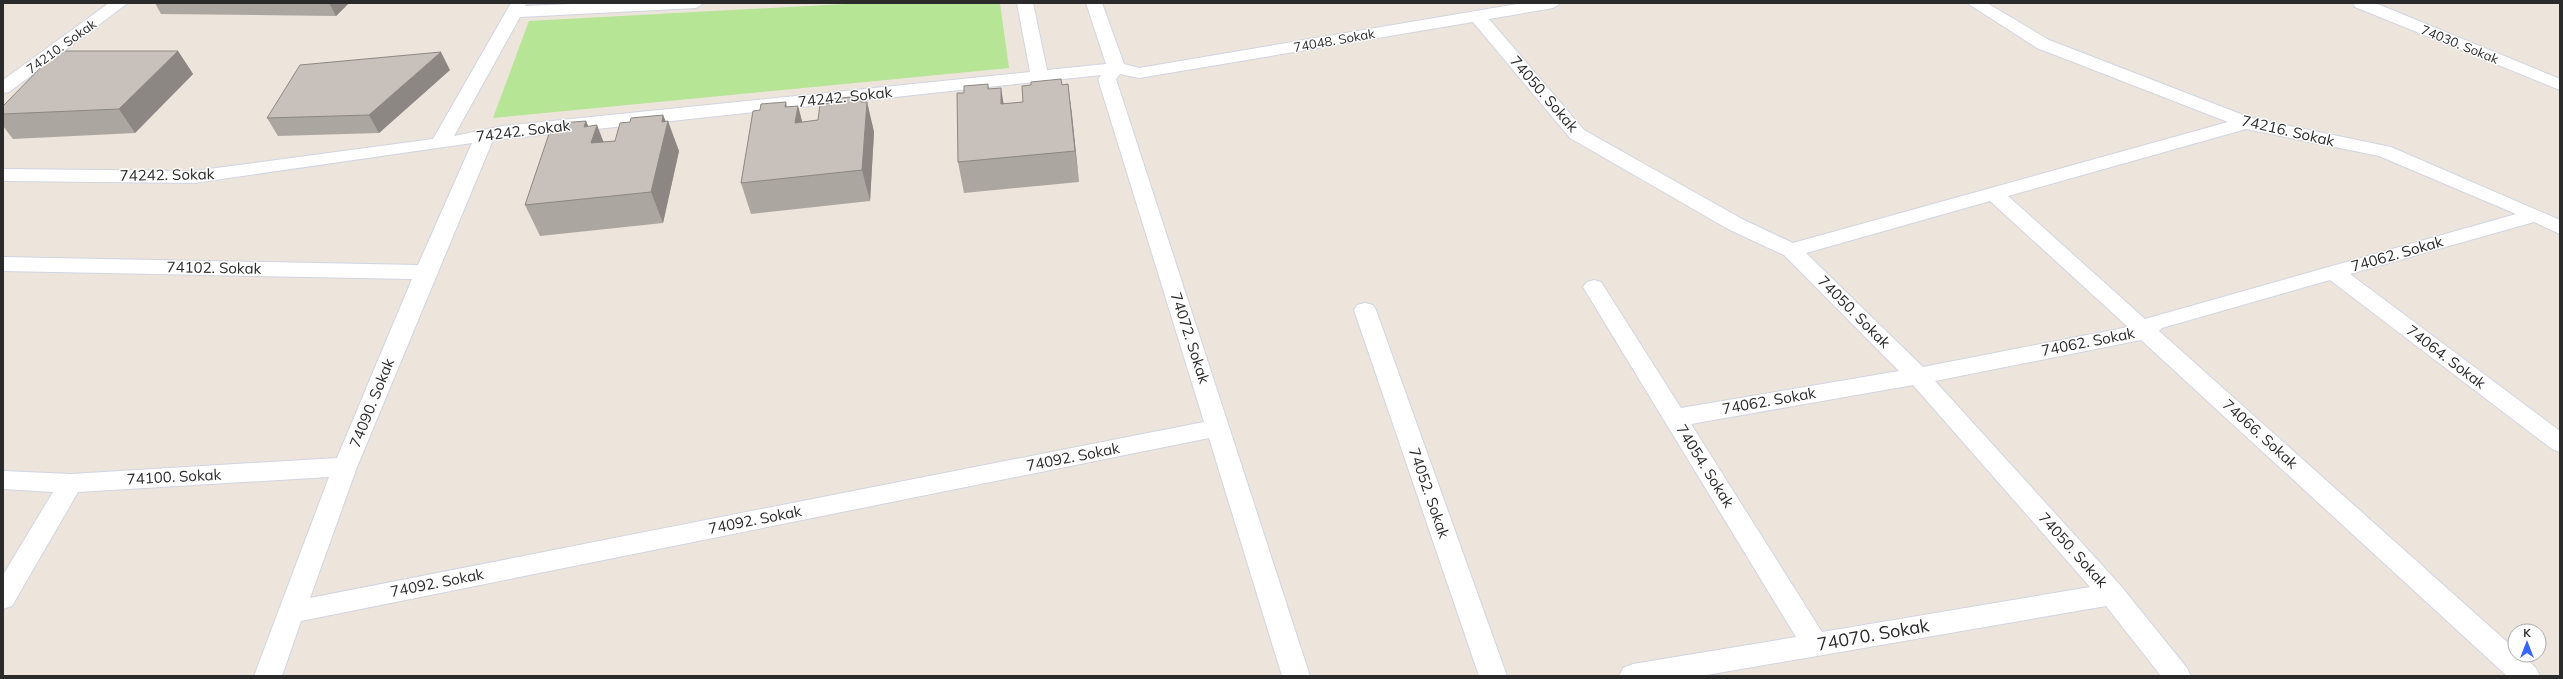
<svg xmlns="http://www.w3.org/2000/svg" width="2563" height="679" font-family="Mulish,sans-serif">
  <rect width="100%" height="100%" fill="#ede4db"/>
  <path fill="#b5e595" d="M864,3H1000L1009,68L493,118L529,21Z"/>
  <g fill="none" stroke-linecap="round" stroke-linejoin="round">
    <g stroke="#d0d5e3" stroke-width="2">
      <path id="street" d="M109,3H128L9,92L3,93V80Z
        M511,3H527L525,6L595,3H704L696,8L520,17L454,136L503,126L1030,72L1017,3H1033L1047,70L1106,64L1086,3H1102L1124,64L1139,68L1523,3H1561L1553,8L1489,19L1584,130L1742,219L1793,243L2228,122L2037,48L1967,3H1987L2049,40L2251,118L2391,147L2560,220V234L2534,222L2350,274L2560,431V452L2552,449L2330,280L2162,328L2159,331L2515,649V655H2522L2536,668L2540,676H2507L2141,340L1935,381L2121,586L2187,668L2191,676H2161L2106,606L1701,676H1619L1623,668L1633,664L1796,637L1583,287L1587,282L1594,280L1601,282L1681,408L1899,371L1784,255L1728,229L1570,138L1473,22L1139,78L1120,74L1116,79L1310,676H1282L1209,438L301,621L282,676H254L329,477L78,492L12,606L3,609V575L53,492L3,489V471L71,474L337,458L412,279L3,271V257L418,265L472,143L194,183L3,181V169L194,171L433,139ZM1101,75L1098,79L1204,422L310,598L357,467L493,140ZM2246,129L2379,156L2516,214L2145,319L2008,196ZM1990,201L2128,327L1923,367L1806,253ZM1913,385L2090,587L1822,632L1691,424Z
        M2353,3H2375L2560,79V90L2355,7Z
        M1365,303L1373,305L1376,310L1507,676H1479L1354,310L1357,305Z"/>
    </g>
    <use href="#street" fill="#fff" fill-rule="evenodd"/>
  </g>
  <path fill="#aca6a1" d="M155,3H349L336,16L161,14Z
    M178,51L193,74L135,133L13,139L3,126V106Z
    M450,70L379,133L278,136L267,118Z
    M988,84L989,89L1003,104L1023,102L1062,85L1068,84L1079,182L964,193L958,162L964,93Z
    M786,102L787,107L798,106L802,122L818,120L830,103L867,102L874,132L870,201L751,214L741,183L760,110Z
    M663,115L679,151L663,223L540,236L525,205L558,130L586,121L588,126L604,142L615,141L630,122Z"/>
  <path fill="#8c8783" d="M329,3H349L336,16Z
    M178,51L193,74L135,133L119,109Z
    M441,52L450,70L379,133L369,115Z
    M1068,84L1072,114L1079,182L1075,151Z
    M1001,88L1006,118L1001,104Z
    M861,96L866,115L867,102L874,132L870,201L862,170L861,102Z
    M798,106L806,136L795,123Z
    M663,115L667,125L668,121L679,151L663,223L651,192Z
    M586,121L593,138L597,125L609,156L604,173L584,127Z"/>
  <path fill="#c8c1bb" stroke="#8c8783" d="M57,51H178L119,109L3,114V106Z
    M441,52L369,115L267,118L300,65Z
    M1061,79L1062,85L1068,84L1075,151L958,162L957,93H964V86L988,84V89L1001,88V104L1023,102L1022,86L1031,85V82Z
    M861,96V102H867L862,170L741,183L753,111L760,110L761,104L786,102L785,107L798,106L795,123L818,120L820,104L830,103V99Z
    M663,115L662,122L668,121L651,192L525,205L550,131L558,130L560,123L586,121L584,127L597,125L591,143L615,141L620,123L630,122L631,118Z"/>
  <g text-anchor="middle" stroke-width="3" stroke-linejoin="round" paint-order="stroke">
    <g font-size="13" fill="#2a2a2a" stroke="#fff">
      <text transform="translate(1334 40) rotate(-10)" y="5">74048. Sokak</text>
      <text transform="translate(2460 44) rotate(22)" y="5">74030. Sokak</text>
      <text transform="translate(61 46) rotate(-36)" y="5">74210. Sokak</text>
    </g>
    <g font-size="15" fill="#2a2a2a" stroke="#fff">
      <text transform="translate(1544 94) rotate(49)" y="5">74050. Sokak</text>
      <text transform="translate(845 97) rotate(-6)" y="5">74242. Sokak</text>
      <text transform="translate(523 131) rotate(-7)" y="5">74242. Sokak</text>
      <text transform="translate(2288 131) rotate(13)" y="5">74216. Sokak</text>
      <text transform="translate(167 175) rotate(-1)" y="5">74242. Sokak</text>
      <text transform="translate(2397 254) rotate(-16)" y="5">74062. Sokak</text>
      <text transform="translate(214 268) rotate(1)" y="5">74102. Sokak</text>
      <text transform="translate(1854 312) rotate(45)" y="5">74050. Sokak</text>
      <text transform="translate(1190 338) rotate(72)" y="5">74072. Sokak</text>
      <text transform="translate(2088 342) rotate(-11)" y="5">74062. Sokak</text>
      <text transform="translate(2446 357) rotate(37)" y="5">74064. Sokak</text>
      <text transform="translate(1769 401) rotate(-10)" y="5">74062. Sokak</text>
      <text transform="translate(372 403) rotate(-68)" y="5">74090. Sokak</text>
      <text transform="translate(2260 434) rotate(42)" y="5">74066. Sokak</text>
      <text transform="translate(1073 457) rotate(-11)" y="5">74092. Sokak</text>
      <text transform="translate(1705 466) rotate(58)" y="5">74054. Sokak</text>
      <text transform="translate(174 477) rotate(-3)" y="5">74100. Sokak</text>
      <text transform="translate(1429 493) rotate(71)" y="5">74052. Sokak</text>
      <text transform="translate(755 520) rotate(-11)" y="5">74092. Sokak</text>
      <text transform="translate(2073 550) rotate(48)" y="5">74050. Sokak</text>
      <text transform="translate(437 583) rotate(-11)" y="5">74092. Sokak</text>
    </g>
    <g font-size="18" fill="#2a2a2a" stroke="#fff">
      <text transform="translate(1873 635) rotate(-10)" y="6">74070. Sokak</text>
    </g>
  </g>
  <rect width="2563" height="679" fill="none" stroke="#2a2a2a" stroke-width="8"/>
  <g transform="translate(2527 643)"><circle r="19" fill="#ffffff" stroke="#aaaaaa"/>
  <path d="M0-3L7 15L0 10L-7 15Z" fill="#3665ff"/>
  <text y="-6" font-size="11" font-weight="bold" text-anchor="middle" fill="#2a2a2a">K</text>
  </g>
</svg>
